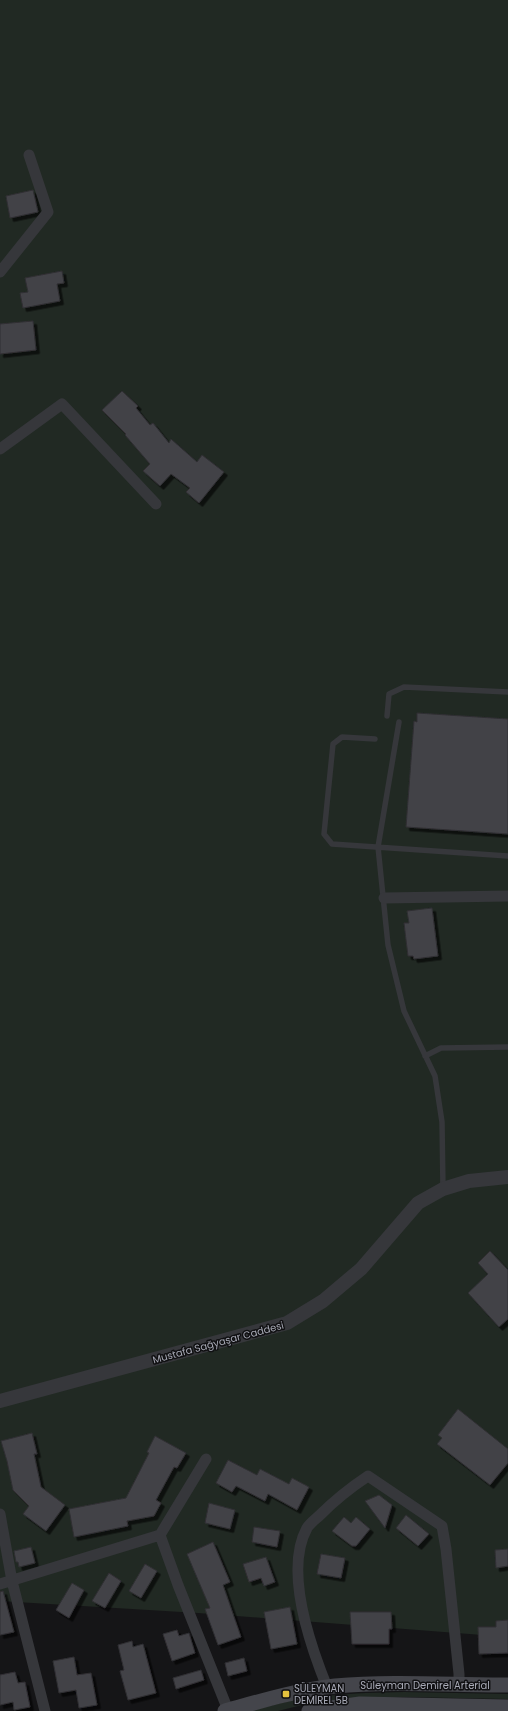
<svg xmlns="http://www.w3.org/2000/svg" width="508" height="1711" font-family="Poppins,sans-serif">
  <defs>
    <filter id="shadow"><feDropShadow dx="3.5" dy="3.5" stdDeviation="0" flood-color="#0009"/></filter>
  </defs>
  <rect width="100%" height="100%" fill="#151517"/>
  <path fill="#212923" d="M0,0H508V1637L198,1613L0,1601Z
    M404,1692L508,1694V1699L404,1697L349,1699L302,1705L278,1711H252C301,1695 353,1693 404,1692Z"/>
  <path fill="#424247" stroke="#302f33" filter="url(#shadow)" d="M33,190L38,212L10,218L6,196Z
    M62,271L64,283L57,284L60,301L23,308L20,293L28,292L25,278Z
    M33,321L36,350L0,354V324Z
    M122,391L138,406L136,408L150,425L153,423L169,443L171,439L197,462L202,455L224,472L199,503L186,492L190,488L171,474L160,486L143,471L150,464L125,435L126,434L102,410Z
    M417,713L508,719V834L406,827L414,721L417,722Z
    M432,908L438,956L414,959L413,956H408L404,923H409L407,911Z
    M490,1251L508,1270V1319L499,1327L468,1293L488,1274L478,1263Z
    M458,1409L508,1449V1463L490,1485L437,1444L442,1438L438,1435Z
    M32,1433L37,1454H34L41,1487L65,1505L46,1531L23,1514L29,1506L13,1490L7,1461L1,1441Z
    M155,1436L186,1453L177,1468L174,1467L156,1500L161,1503L154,1516L127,1521L128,1526L74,1537L69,1509L126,1498L149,1453L147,1452Z
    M228,1460L257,1475L260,1469L289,1484L292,1478L309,1487L297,1510L268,1494L265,1501L236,1486L232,1492L216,1483Z
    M379,1495L392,1505L385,1528L365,1501Z
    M209,1503L235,1510L230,1529L205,1523Z
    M406,1515L429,1534L418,1546L396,1528Z
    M344,1517L351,1523L356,1517L370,1529L356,1546H352L332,1531Z
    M254,1527L280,1531L277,1547L252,1542Z
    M213,1542L230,1582L223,1585L241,1637L218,1645L205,1609L210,1608L187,1554Z
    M31,1547L35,1563L19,1567L18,1562H16L14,1551Z
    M508,1549V1566L496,1568L495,1550Z
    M321,1554L345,1558L341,1578L317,1574Z
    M266,1557L275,1582L264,1586L261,1578L249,1582L243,1564Z
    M145,1564L157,1571L141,1598L129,1591Z
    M109,1573L121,1581L105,1608L92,1601Z
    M72,1583L84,1590L69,1618L56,1610Z
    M3,1591L14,1632L0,1635V1592Z
    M290,1607L297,1644L271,1649L264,1612Z
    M350,1612H391L392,1629H389V1644H352Z
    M508,1620V1653L479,1654L478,1627H496V1621Z
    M177,1630L179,1636L189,1633L195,1653L172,1661L163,1634Z
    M132,1641L133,1647L143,1644L156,1693L128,1700L120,1671L124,1670L118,1645Z
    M74,1657L77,1675L91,1673L97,1705L79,1708L76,1690L59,1693L53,1661Z
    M244,1658L247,1671L228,1676L225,1663Z
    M201,1670L204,1680L176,1689L173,1678Z
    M15,1672L18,1683L25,1682L30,1707L14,1710L13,1702L0,1705V1675Z"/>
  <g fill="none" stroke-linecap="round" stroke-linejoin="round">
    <path stroke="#36373b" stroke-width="5.5" d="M387,716L389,694L404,687L508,692
      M399,722L378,847L388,945L404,1011L435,1076L442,1122L443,1189
      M375,739L342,737L333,744L324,834L332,844L508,856
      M425,1056L441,1048L508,1047"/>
    <path stroke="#36373b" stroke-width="11" d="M0,272L48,212L29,155
      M0,449L62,404L156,504
      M384,898L508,896
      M0,1514L12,1581L45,1711
      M160,1535L206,1459
      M0,1584L160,1535L178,1585L228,1710
      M327,1687C310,1645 284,1570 307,1528C310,1523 316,1519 320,1515C335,1500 350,1488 368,1476L442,1526L446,1549L459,1674V1685"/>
    <path stroke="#36373b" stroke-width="14" d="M0,1401L287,1323L323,1301L361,1269L418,1203L443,1189L469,1181L508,1177"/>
    <path stroke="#44454b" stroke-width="15" d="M225,1711C261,1701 297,1690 335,1686C392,1681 450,1685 508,1685
      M309,1711L360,1704L508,1707"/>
  </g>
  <rect fill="#e6c33e" stroke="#101012" stroke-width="1.5" x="282" y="1690" width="8" height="8" rx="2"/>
  <g text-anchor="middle" stroke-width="3" stroke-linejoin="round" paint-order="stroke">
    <g font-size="10" fill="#a8aab6" stroke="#101012">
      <text transform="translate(218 1342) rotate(-15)" y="4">Mustafa Sağyaşar Caddesi</text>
      <text x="425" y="1689">Süleyman Demirel Arterial</text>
    </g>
    <g font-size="10" fill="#a8aab6" stroke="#101012" text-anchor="start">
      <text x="294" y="1692">SÜLEYMAN<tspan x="294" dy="12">DEMİREL 5B</tspan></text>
    </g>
  </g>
</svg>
